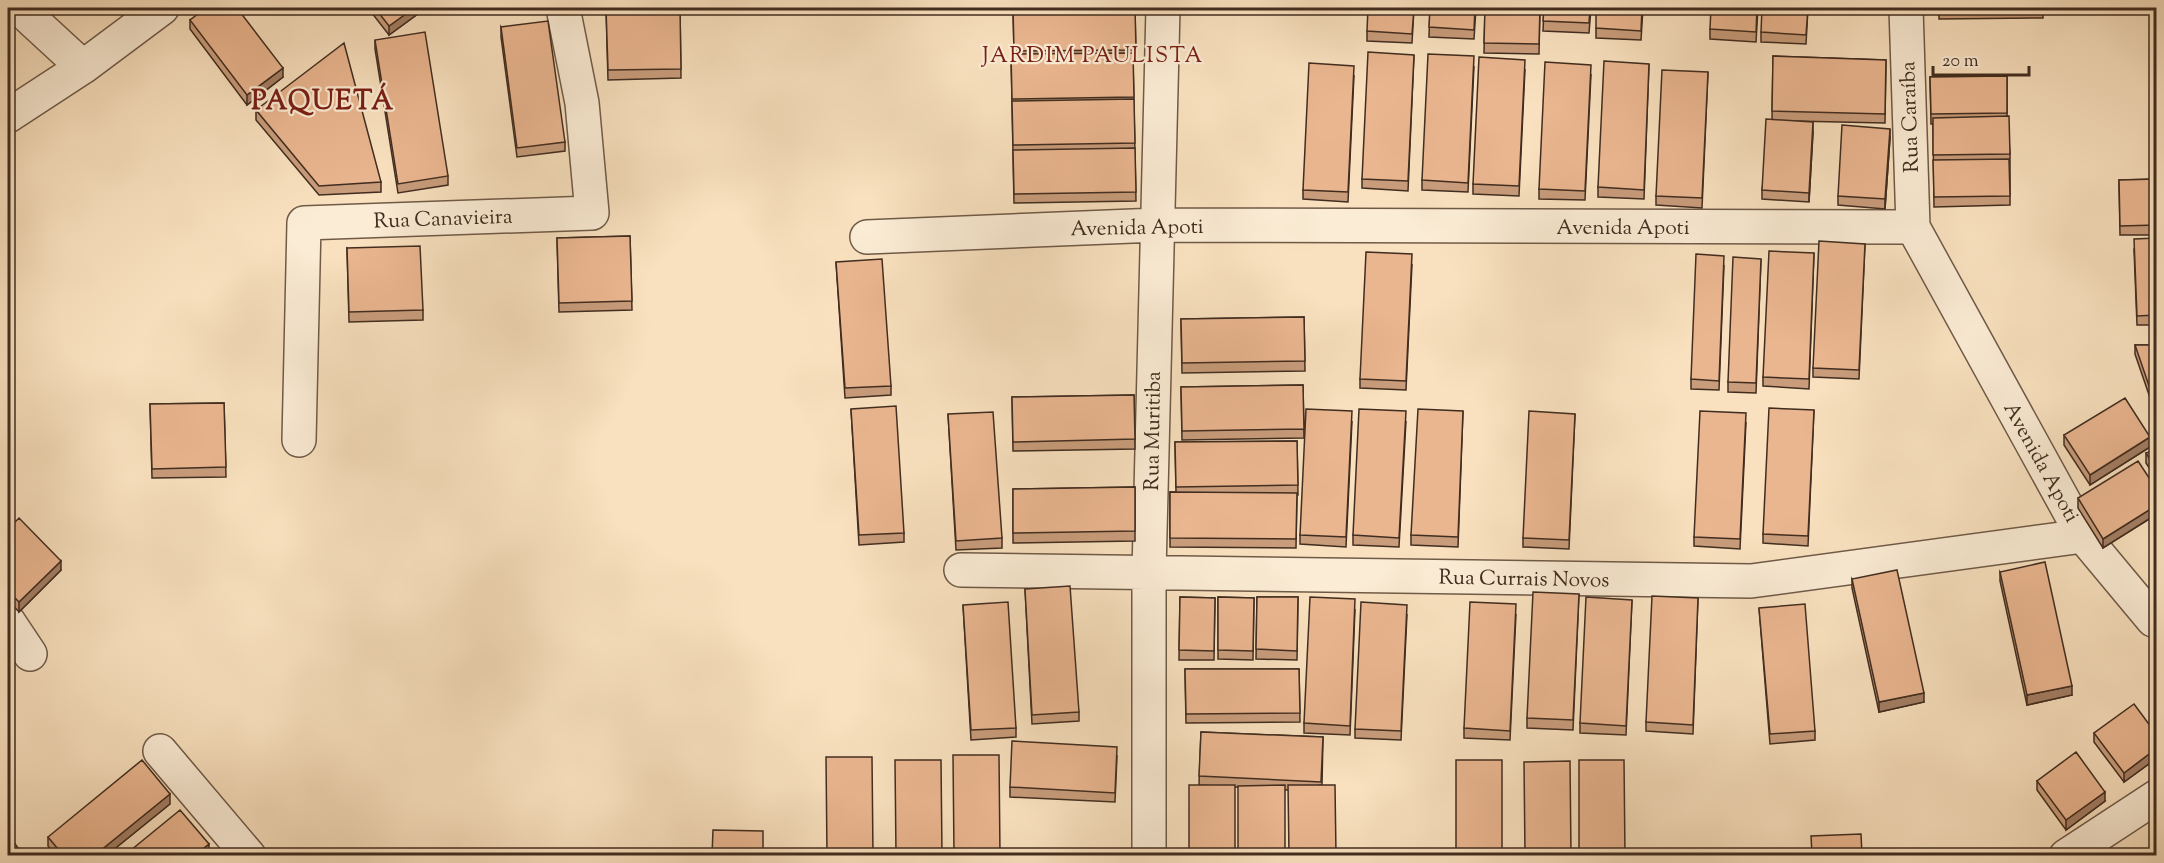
<svg xmlns="http://www.w3.org/2000/svg" width="2164" height="863" font-family="'Sorts Mill Goudy',serif">
  <rect width="100%" height="100%" fill="#f9e1bf"/>
  <filter id="stains"><feTurbulence type="fractalNoise" baseFrequency=".00333" numOctaves="4"/><feColorMatrix values="0 0 0 0 .2 0 0 0 0 .09 0 0 0 0 .02 0 0 0 .5 -.17"/></filter>
  <radialGradient id="worn" r=".72"><stop offset=".6" stop-color="#630" stop-opacity="0"/><stop offset="1" stop-color="#630" stop-opacity=".3"/></radialGradient>
  <g fill="none" stroke-linecap="round" stroke-linejoin="round">
    <g stroke="#6f5a48" stroke-width="36">
      <path id="street" d="M19,8L83,67
        M1906,8L1913,227
        M8,116L83,67L162,8
        M867,237L1157,225L1913,227L2083,536L2153,620L2156,621
        M299,440L304,223L592,213L582,103L563,8
        M961,570L1751,581L2083,536
        M8,621L30,654
        M160,751L249,856
        M1149,856V572L1163,8
        M2066,856L2156,797"/>
    </g>
    <use href="#street" stroke="#fbecd5" stroke-width="33"/>
  </g>
  <path fill="#c99d7c" stroke="#412d20" stroke-width="1.5" d="M368,8H426L389,35Z
    M606,8H680L681,78L608,80Z
    M1013,8H1135L1136,59H1133L1136,201L1014,203L1011,54H1014Z
    M1414,8L1412,43L1367,41V31Z
    M1430,8H1476L1474,39L1429,37Z
    M1485,8H1540L1539,54L1484,53Z
    M1544,8H1591L1589,33L1543,31Z
    M1643,8L1641,40L1596,38V28Z
    M1758,8L1756,42L1710,39V29Z
    M1808,8L1806,44L1761,42V32Z
    M1939,8H2043V18L1939,19Z
    M190,20L283,77L247,105L190,29Z
    M501,27L565,142V151L517,157L501,37Z
    M375,40L448,176V185L398,193L375,49Z
    M1414,55L1408,191L1362,188V179Z
    M1773,56L1886,60L1885,123L1793,121L1813,132L1809,202L1762,199V190L1772,119Z
    M1649,64L1644,199L1598,197V187Z
    M1474,66L1468,192L1422,190V180Z
    M1525,69L1519,196L1473,194V184Z
    M1708,72L1702,208L1656,205V196Z
    M1591,74L1585,200L1539,199V189Z
    M1354,75L1348,202L1303,199V190Z
    M2007,76V117L2010,154V205L1934,207L1933,124H1931L1930,77Z
    M256,110L381,182V192L319,195L256,120Z
    M1890,138L1885,209L1838,205V196Z
    M2157,179V235H2120L2119,180Z
    M630,236L632,310L559,312L557,238Z
    M2157,238V325H2137L2134,249Z
    M1865,244L1859,379L1813,377V368Z
    M347,248L423,310V320L349,322Z
    M1814,253L1809,389L1763,386V377Z
    M1761,259L1756,393L1728,392V382Z
    M836,262L891,386V395L845,398Z
    M1412,264L1406,390L1360,388V379Z
    M1724,265L1719,390L1691,389V379Z
    M1304,317L1305,371L1182,373L1181,319Z
    M2135,345H2157V418L2135,354Z
    M1303,385L1304,438L1182,440L1181,387Z
    M1134,395L1135,449L1013,451L1012,397Z
    M224,403L226,477L152,478L150,404Z
    M851,409L904,533V542L859,545Z
    M1814,410L1808,546L1763,543V534Z
    M1463,411L1458,547L1411,545V535Z
    M948,414L1002,538V548L956,550Z
    M1575,414L1569,549L1523,547V538Z
    M1352,421L1346,547L1300,544V535Z
    M1406,421L1399,547L1353,545V535Z
    M1746,422L1740,549L1694,546V537Z
    M2064,435L2150,447L2090,485L2064,445Z
    M1297,441L1298,495H1297L1296,548L1170,547V492H1176L1175,442Z
    M2157,450V480L2146,463V453Z
    M1135,487V541L1013,543V489Z
    M2157,490V514L2103,548L2078,508V498Z
    M8,529L61,570L19,612L8,600Z
    M2000,572L2072,695L2027,705L2000,581Z
    M1852,579L1924,702L1879,712L1852,588Z
    M1025,589L1079,712V721L1032,724Z
    M1579,594L1573,730L1527,728V718Z
    M1180,597L1215,598L1214,660H1179Z
    M1218,597L1254,598L1253,660L1218,659Z
    M1257,597H1298L1297,660L1256,659Z
    M1698,598L1693,734L1646,731V722Z
    M1632,600L1626,735L1580,733V723Z
    M963,605L1016,728V737L971,740Z
    M1759,608L1815,731V740L1770,744Z
    M1355,609L1350,735L1304,733V723Z
    M1407,614L1401,740L1355,738V729Z
    M1516,614L1510,740L1464,738V728Z
    M1185,669H1299L1300,722L1186,723Z
    M1201,732L1323,737L1322,785L1288,790L1199,785Z
    M2094,733L2157,735V758L2124,782L2094,742Z
    M1117,756L1115,802L1010,797V787Z
    M2037,781L2105,801L2066,830L2037,790Z
    M170,804L107,855H55L48,846V837Z"/>
  <path fill="#a47f65" stroke="#412d20" stroke-width="1.5" d="M414,8H426L389,35V26Z
    M283,68V77L247,105V95Z
    M1813,122V132L1809,202V193Z
    M1890,129V138L1885,209V199Z
    M2150,437V447L2090,485V475Z
    M2157,505V514L2103,548V539Z
    M61,561V570L19,612V602Z
    M2072,686V695L2027,705V695Z
    M1924,693V702L1879,712V702Z
    M2157,748V758L2124,782V773Z
    M2105,792V801L2066,830V820Z
    M170,794V804L107,855H95Z
    M209,844V854L206,855H195Z"/>
  <path fill="#eab690" stroke="#412d20" stroke-width="1.5" d="M206,8H237L283,68L247,95L190,20Z
    M375,8H414L389,26Z
    M606,8H680L681,69L608,70Z
    M1013,8H1135L1136,50L1014,51Z
    M1368,8H1414L1412,34L1367,31Z
    M1430,8H1475L1474,30L1429,27Z
    M1485,8H1540L1539,44L1484,43Z
    M1544,8H1590L1589,23L1543,21Z
    M1596,8H1642L1641,31L1596,28Z
    M1711,8H1757L1756,32L1710,29Z
    M1762,8H1808L1806,35L1761,32Z
    M1939,8H2043V9L1939,10Z
    M548,21L565,142L517,148L501,27Z
    M425,32L448,176L398,184L375,40Z
    M344,43L381,182L319,186L256,110Z
    M1368,52L1414,55L1408,181L1362,179Z
    M1133,53L1134,97L1012,99L1011,54Z
    M1428,54L1474,56L1468,183L1422,180Z
    M1773,56L1886,60L1885,114L1772,111Z
    M1479,57L1525,60L1519,186L1473,184Z
    M1604,61L1649,64L1644,190L1598,187Z
    M1545,62L1591,65L1585,191L1539,189Z
    M1309,63L1354,66L1348,192L1303,190Z
    M1662,70L1708,72L1702,198L1656,196Z
    M2007,76V113L1931,114L1930,77Z
    M1134,99L1135,143L1013,145L1012,101Z
    M2009,116L2010,154L1933,155V118Z
    M1766,119L1813,122L1809,193L1762,190Z
    M1842,125L1890,129L1885,199L1838,196Z
    M1135,148L1136,192L1014,194L1013,150Z
    M2009,159L2010,196L1934,197L1933,160Z
    M2157,179V225L2120,226L2119,180Z
    M630,236L632,301L559,303L557,238Z
    M2157,238V315L2137,316L2134,239Z
    M1819,241L1865,244L1859,370L1813,368Z
    M420,246L423,310L349,312L347,248Z
    M1769,251L1814,253L1809,379L1763,377Z
    M1366,252L1412,254L1406,381L1360,379Z
    M1696,254L1724,256L1719,381L1691,379Z
    M1733,257L1761,259L1756,383L1728,382Z
    M882,259L891,386L845,388L836,262Z
    M1304,317L1305,361L1182,363L1181,319Z
    M2135,345H2157V409Z
    M1303,385L1304,429L1182,431L1181,387Z
    M1134,395L1135,439L1013,442L1012,397Z
    M2125,398L2150,437L2090,475L2064,435Z
    M224,403L226,467L152,469L150,404Z
    M896,406L904,533L859,535L851,409Z
    M1769,408L1814,410L1808,536L1763,534Z
    M1306,409L1352,411L1346,537L1300,535Z
    M1359,409L1406,411L1399,538L1353,535Z
    M1418,409L1463,411L1458,537L1411,535Z
    M1529,411L1575,414L1569,540L1523,538Z
    M1700,411L1746,413L1740,539L1694,537Z
    M993,412L1002,538L956,541L948,414Z
    M1297,441L1298,485L1176,487L1175,442Z
    M2157,450V471L2146,453Z
    M2138,461L2157,490V505L2103,539L2078,498Z
    M1135,487V531L1013,533V489Z
    M1170,492L1297,493L1296,539L1170,538Z
    M19,518L61,561L19,602L8,591V529Z
    M2045,562L2072,686L2027,695L2000,572Z
    M1897,570L1924,693L1879,702L1852,579Z
    M1070,586L1079,712L1032,715L1025,589Z
    M1533,592L1579,594L1573,720L1527,718Z
    M1652,596L1698,598L1693,725L1646,722Z
    M1180,597L1215,598L1214,651L1179,650Z
    M1218,597L1254,598L1253,651L1218,650Z
    M1257,597H1298L1297,651L1256,649Z
    M1310,597L1355,599L1350,726L1304,723Z
    M1586,597L1632,600L1626,726L1580,723Z
    M1008,602L1016,728L971,730L963,605Z
    M1361,602L1407,605L1401,731L1355,729Z
    M1470,602L1516,604L1510,731L1464,728Z
    M1805,604L1815,731L1770,734L1759,608Z
    M1185,669H1299L1300,713L1186,714Z
    M2134,704L2157,735V748L2124,773L2094,733Z
    M1201,732L1323,737L1321,782L1199,776Z
    M1012,741L1117,747L1115,793L1010,787Z
    M2076,752L2105,792L2066,820L2037,781Z
    M953,755H999L1000,855H954Z
    M826,757H872L873,855H827Z
    M142,760L170,794L95,855H63L48,837Z
    M895,760H941L942,855H896Z
    M1456,760H1502V855H1456Z
    M1579,760H1624L1625,855H1579Z
    M1570,761L1571,855H1525L1524,762Z
    M1189,785H1235V855H1189Z
    M1285,785V855H1238V786Z
    M1288,785H1335L1336,855H1289Z
    M180,810L209,844L195,855H125Z
    M713,830L763,831V855H712Z
    M8,834L23,855H8Z
    M1861,834L1862,855H1812L1811,836Z"/>
  <g text-anchor="middle" stroke-width="4.5" stroke-linejoin="round" paint-order="stroke">
    <g font-size="21" fill="#412d20" stroke="#fbecd5">
      <text transform="translate(1909 117) rotate(-92)" y="7">Rua Caraíba</text>
      <text transform="translate(443 218) rotate(-2)" y="7">Rua Canavieira</text>
      <text transform="translate(1137 227) rotate(-1)" y="7">Avenida Apoti</text>
      <text x="1623" y="234">Avenida Apoti</text>
      <text transform="translate(1152 431) rotate(-89)" y="7">Rua Muritiba</text>
      <text transform="translate(2042 462) rotate(61)" y="7">Avenida Apoti</text>
      <text transform="translate(1524 578) rotate(1)" y="7">Rua Currais Novos</text>
    </g>
    <g font-size="22" letter-spacing="1.5" fill="#7a1f14" stroke="#fbecd5">
      <text x="1093" y="62">JARDIM PAULISTA</text>
    </g>
    <g font-size="27" font-weight="bold" letter-spacing="1.5" fill="#7a1f14" stroke="#fbecd5">
      <text x="323" y="109">PAQUETÁ</text>
    </g>
  </g>
  <rect width="2164" height="863" fill="none" stroke="#f9e1bf" stroke-width="30"/>
  <rect x="9" y="9" width="2146" height="845" fill="none" stroke="#412d20" stroke-width="3"/>
  <rect x="15" y="15" width="2134" height="833" fill="none" stroke="#412d20" stroke-width="1.5"/>
  <path d="M1933 66v9h96v-9" fill="none" stroke="#412d20" stroke-width="3"/>
  <text x="1942" y="66" font-size="18" fill="#412d20" stroke="#fbecd5" stroke-width="4.5" paint-order="stroke">20 m</text>
  <rect width="100%" height="100%" filter="url(#stains)"/>
  <rect width="100%" height="100%" fill="url(#worn)"/>
</svg>
